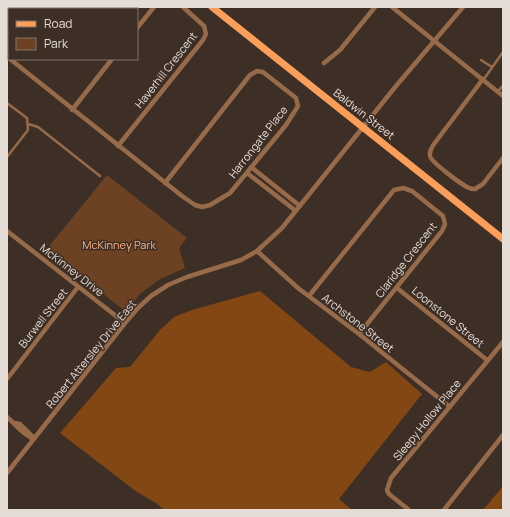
<svg xmlns="http://www.w3.org/2000/svg" width="510" height="517" font-family="Manrope,sans-serif">
  <rect width="100%" height="100%" fill="#3d2f26"/>
  <path fill="#6c4222" d="M107,175L187,238L179,248L185,268L160,279L140,294L126,312L47,249Z"/>
  <path fill="#834713" d="M260,291L351,367L370,372L386,362L422,394L339,499L352,510H164L156,503L137,492L60,433L116,368L130,367L160,330L174,317L192,310Z
    M503,486V510H483Z"/>
  <g fill="none" stroke-linecap="round" stroke-linejoin="round">
    <path stroke="#976a4a" stroke-width="2.5" d="M56,7L58,9
      M46,9L48,7
      M86,9L88,7
      M7,11L10,7
      M481,60L492,67
      M484,79L503,52
      M498,91L503,86
      M7,103L27,118L28,130L7,157
      M28,124L38,127L100,176"/>
    <path stroke="#976a4a" stroke-width="4.5" d="M392,7L503,96
      M25,9L27,7
      M137,28L154,7
      M7,31L9,28
      M10,59L182,196L195,205L202,207L210,205L230,193L286,125L298,106L296,98L263,72L257,71L250,75L165,183
      M324,63L340,50L375,7
      M483,79L434,144C432,147 429,151 430,156C431,162 462,185 469,188C471,189 473,189 475,189L483,184L503,158
      M72,110L112,59
      M118,146L203,40L206,34L204,26L183,7
      M251,167L300,206
      M247,173L296,211
      M7,231L125,323
      M257,251L298,288L359,334L450,407
      M397,288L487,360
      M309,296L394,190L403,188L412,191L443,216L445,224L442,231L359,334
      M7,379L78,287
      M7,417C19,427 19,432 34,439
      M14,423L20,424L33,437
      M7,473L125,323L138,308L151,296L168,285L187,277L241,260L257,251L282,228L396,86L463,7
      M409,510L389,494L387,490L391,478L503,342
      M444,510L503,435"/>
    <path stroke="#fa9e59" stroke-width="7" d="M212,7L503,239"/>
  </g>
  <g text-anchor="middle" stroke-width="3" stroke-linejoin="round" paint-order="stroke">
    <g font-size="11" fill="#e5dcd6" stroke="#3d2f26">
      <text transform="translate(166 70) rotate(-52)" y="4">Haverhill Crescent</text>
      <text transform="translate(364 114) rotate(38)" y="4">Baldwin Street</text>
      <text transform="translate(258 142) rotate(-52)" y="4">Harrongate Place</text>
      <text transform="translate(406 260) rotate(-52)" y="4">Claridge Crescent</text>
      <text transform="translate(72 270) rotate(38)" y="4">McKinney Drive</text>
      <text transform="translate(448 317) rotate(39)" y="4">Loonstone Street</text>
      <text transform="translate(43 318) rotate(-52)" y="4">Burwell Street</text>
      <text transform="translate(358 323) rotate(38)" y="4">Archstone Street</text>
      <text transform="translate(91 354) rotate(-51)" y="4">Robert Attersley Drive East</text>
      <text transform="translate(427 420) rotate(-51)" y="4">Sleepy Hollow Place</text>
    </g>
    <g font-size="11" fill="#feb684" stroke="#3d2f26">
      <text x="119" y="249">McKinney Park</text>
    </g>
  </g>
  <rect width="510" height="517" fill="none" stroke="#e5dcd6" stroke-width="16"/>
  <rect x="8" y="8" width="130" height="52" fill="#3d2f26" stroke="#80746c"/>
  <rect x="16" y="21" width="20" height="6" fill="#fa9e59" stroke="#80746c"/>
  <text x="44" y="28" font-size="12" fill="#e5dcd6">Road</text>
  <rect x="16" y="38" width="20" height="12" fill="#6c4222" stroke="#80746c"/>
  <text x="44" y="48" font-size="12" fill="#e5dcd6">Park</text>
</svg>
